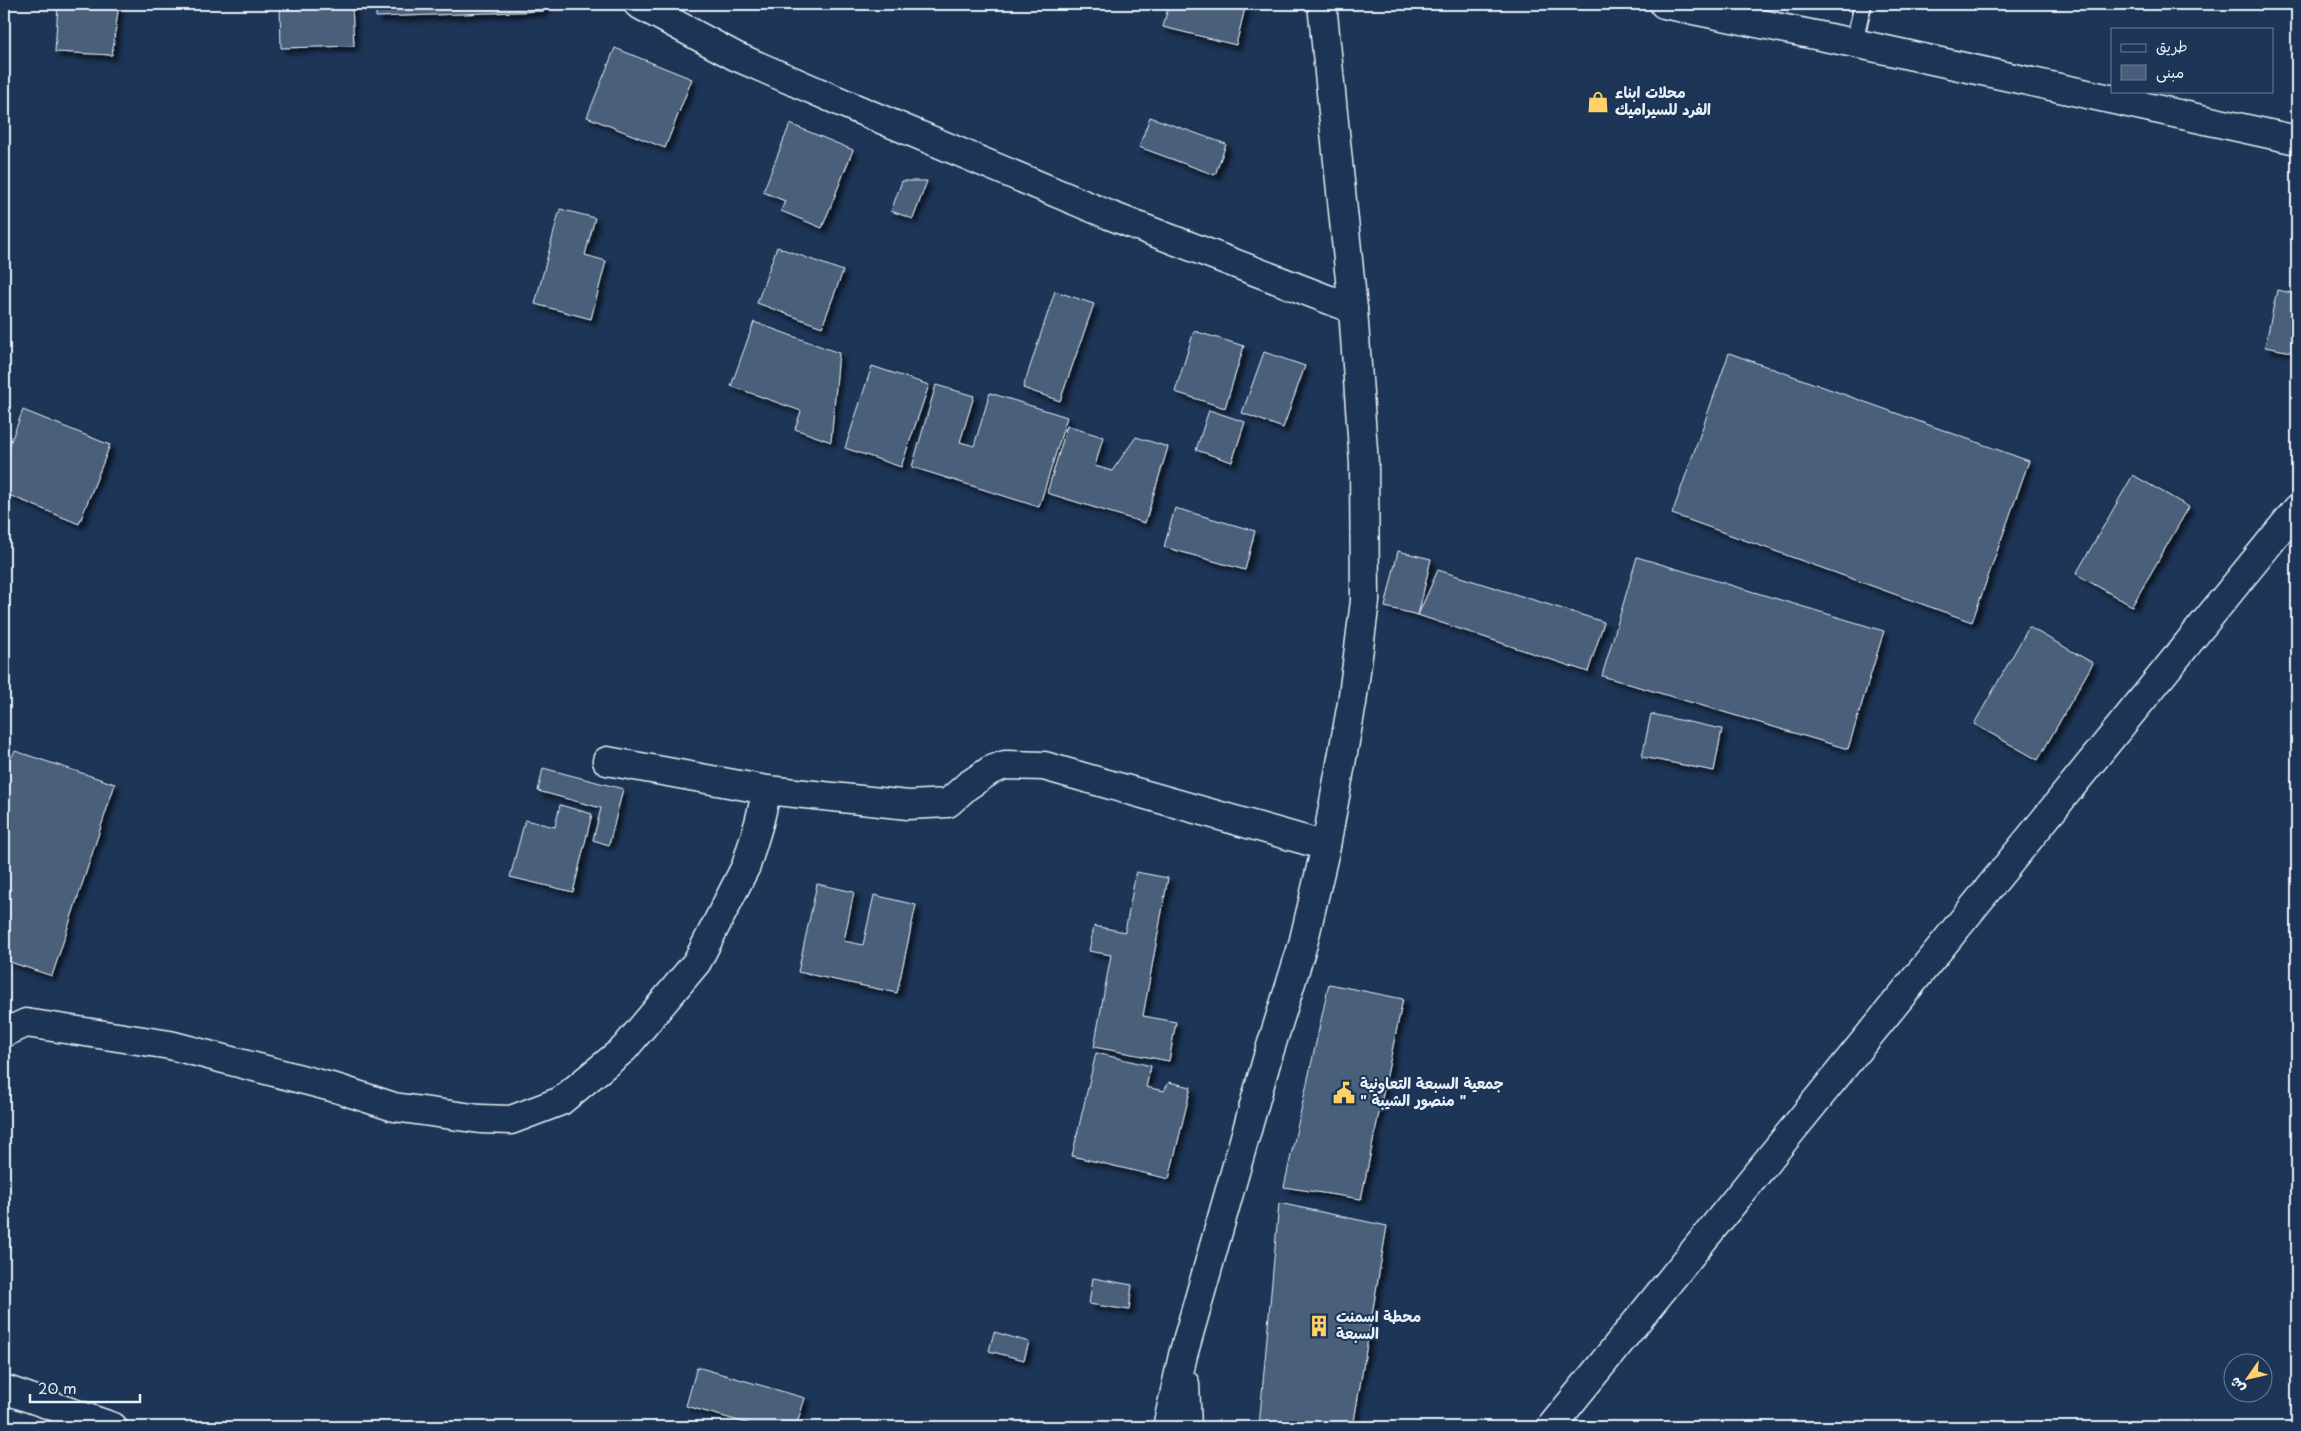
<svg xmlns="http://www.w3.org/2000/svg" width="2301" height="1431" font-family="'Playpen Sans','Playpen Sans Arabic',sans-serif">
  <defs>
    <filter id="shadow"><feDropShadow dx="4.5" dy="4.5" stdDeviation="2.5" flood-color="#0009"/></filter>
  </defs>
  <rect width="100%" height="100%" fill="#1d3557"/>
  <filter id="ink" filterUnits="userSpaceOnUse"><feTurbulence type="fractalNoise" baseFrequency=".02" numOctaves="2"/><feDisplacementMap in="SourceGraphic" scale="10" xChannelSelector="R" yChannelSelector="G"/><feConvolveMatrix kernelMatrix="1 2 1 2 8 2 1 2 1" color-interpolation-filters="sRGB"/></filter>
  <g filter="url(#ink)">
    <path fill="#495e7a" stroke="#e8f1f8" filter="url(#shadow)" d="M58,4H119L112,55L55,52Z
      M280,4H352L354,46L281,48Z
      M376,4H544V11L376,17Z
      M1169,4H1246L1236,45L1163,27Z
      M615,48L692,79L665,148L587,117Z
      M1150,117L1226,144L1215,175L1139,147Z
      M790,124L853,150L822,228L781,211L785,201L763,192Z
      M902,181H927L913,219L891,211Z
      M560,209L595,218L585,255L606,261L591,319L535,304Z
      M777,247L843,271L822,327L757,303Z
      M2277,290L2297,294V353L2265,347Z
      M1055,291L1094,304L1060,401L1023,388Z
      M754,322L839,353L831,442L795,429L801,411L731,386Z
      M1194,331L1244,346L1225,408L1175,392Z
      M1264,352L1305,366L1283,428L1242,413Z
      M1729,353L2029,461L1972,622L1672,514Z
      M872,366L929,385L901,467L845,448Z
      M936,385L974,396L960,442L974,446L990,393L1067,417L1039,507L912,467Z
      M23,410L110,445L79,524L4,493V459Z
      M1209,410L1245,422L1232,462L1196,450Z
      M1067,426L1103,437L1095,466L1112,471L1136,437L1168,447L1145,523L1047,493Z
      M2133,475L2189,507L2132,606L2076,574Z
      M1175,508L1255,531L1245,570L1164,547Z
      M1398,551L1431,559L1418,615L1385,607Z
      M1637,557L1884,631L1848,749L1602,676Z
      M1438,570L1604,622L1588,672L1418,615Z
      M2029,627L2093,663L2038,760L1974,724Z
      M1651,714L1722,729L1714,771L1642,757Z
      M15,751L115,784L52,976L4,960V895L6,887H4V770Z
      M543,768L623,789L609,845L593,840L601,808L538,791Z
      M560,805L592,814L573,892L510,877L525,820L555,827Z
      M1136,872L1168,878L1143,1016L1176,1022L1169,1061L1094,1047L1111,955L1089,951L1094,926L1125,932Z
      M817,884L854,892L844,941L863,945L874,895L916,905L897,993L798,972Z
      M1329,984L1403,999L1361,1199L1284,1187Z
      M1096,1053L1151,1066L1146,1087L1164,1091L1169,1082L1191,1087L1169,1179L1072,1156Z
      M1279,1203L1387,1226L1353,1427H1259Z
      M1093,1278L1132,1285L1129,1310L1089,1304Z
      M994,1332L1029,1342L1024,1360L989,1351Z
      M697,1367L805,1398L796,1427H760L686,1406Z"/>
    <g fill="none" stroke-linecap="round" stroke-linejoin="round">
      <g stroke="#e8f1f8" stroke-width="20">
        <path id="service" d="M1854,43L1863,4"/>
      </g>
      <g stroke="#e8f1f8" stroke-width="31">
        <path id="minor" d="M638,4L735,56L857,109L1109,215L1353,309
          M1664,4L1854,43L2297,140
          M607,761L767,790L908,805L948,803L967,786L991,770L1005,765L1044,766L1326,846
          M4,1033L26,1023L170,1045L339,1089L394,1107L480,1119L511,1120L561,1101L624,1049L697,962L746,866L759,823L767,790"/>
      </g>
      <g stroke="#e8f1f8" stroke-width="31">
        <path id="tertiary" d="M1185,1384L1187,1427
          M4,1389L113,1427
          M1167,1427L1183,1355L1268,1056L1303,944L1326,846L1352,703L1365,601L1364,464L1353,309L1322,4
          M1551,1427L2297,509"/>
      </g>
      <use href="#service" stroke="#1d3557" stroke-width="16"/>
      <use href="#minor" stroke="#1d3557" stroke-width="28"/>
      <use href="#tertiary" stroke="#1d3557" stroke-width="28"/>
    </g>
  </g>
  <defs>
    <g id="shop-bare" transform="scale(1.725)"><path d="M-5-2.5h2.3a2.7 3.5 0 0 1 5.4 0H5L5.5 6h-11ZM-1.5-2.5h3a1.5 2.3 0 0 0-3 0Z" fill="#ffd166" stroke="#1d3557" stroke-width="2.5" paint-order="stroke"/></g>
    <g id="civic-bare" transform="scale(1.725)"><path d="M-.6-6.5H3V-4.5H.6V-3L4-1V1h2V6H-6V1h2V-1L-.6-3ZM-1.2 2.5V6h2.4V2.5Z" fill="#ffd166" stroke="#1d3557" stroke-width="2.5" paint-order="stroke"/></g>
    <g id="building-bare" transform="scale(1.725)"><path d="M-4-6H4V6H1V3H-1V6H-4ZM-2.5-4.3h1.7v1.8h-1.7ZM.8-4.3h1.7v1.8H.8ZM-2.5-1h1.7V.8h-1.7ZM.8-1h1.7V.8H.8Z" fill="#ffd166" stroke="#1d3557" stroke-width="2.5" paint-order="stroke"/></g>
  </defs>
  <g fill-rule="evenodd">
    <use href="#shop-bare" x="1598" y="102"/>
    <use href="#civic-bare" x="1344" y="1093"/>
    <use href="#building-bare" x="1319" y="1326"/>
  </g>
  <g text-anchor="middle" stroke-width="4" stroke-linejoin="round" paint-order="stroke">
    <g font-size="15" font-weight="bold" fill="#e8f1f8" stroke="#1d3557" text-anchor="start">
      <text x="1615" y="98">محلات ابناء<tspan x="1615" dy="17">الفرد للسيراميك</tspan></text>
      <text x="1360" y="1089">جمعية السبعة التعاونية<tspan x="1360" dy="17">" منصور الشيبة "</tspan></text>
      <text x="1336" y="1322">محطة اسمنت<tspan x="1336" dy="17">السبعة</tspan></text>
    </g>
  </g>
  <rect width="2301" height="1431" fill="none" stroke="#1d3557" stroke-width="20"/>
  <rect x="10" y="10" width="2281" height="1411" fill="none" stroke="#e8f1f8" stroke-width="2" filter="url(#ink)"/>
  <rect x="2111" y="28" width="162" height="65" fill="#1d3557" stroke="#6e8097"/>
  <rect x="2121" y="44" width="25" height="8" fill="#1d3557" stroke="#6e8097"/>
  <text x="2156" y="52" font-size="15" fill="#e8f1f8">طريق</text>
  <rect x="2121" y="65" width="25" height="15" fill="#495e7a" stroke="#6e8097"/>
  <text x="2156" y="78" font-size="15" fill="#e8f1f8">مبنى</text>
  <g transform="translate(2248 1378) rotate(236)"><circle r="24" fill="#1d3557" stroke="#6e8097"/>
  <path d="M0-4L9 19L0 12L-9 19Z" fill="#ffd166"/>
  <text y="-8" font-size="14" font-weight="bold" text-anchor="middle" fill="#e8f1f8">ش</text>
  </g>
  <path d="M30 1394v8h110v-8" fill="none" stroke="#e8f1f8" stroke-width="2.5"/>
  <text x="38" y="1394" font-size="15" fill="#e8f1f8" stroke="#1d3557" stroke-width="4" paint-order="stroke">20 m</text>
</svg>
